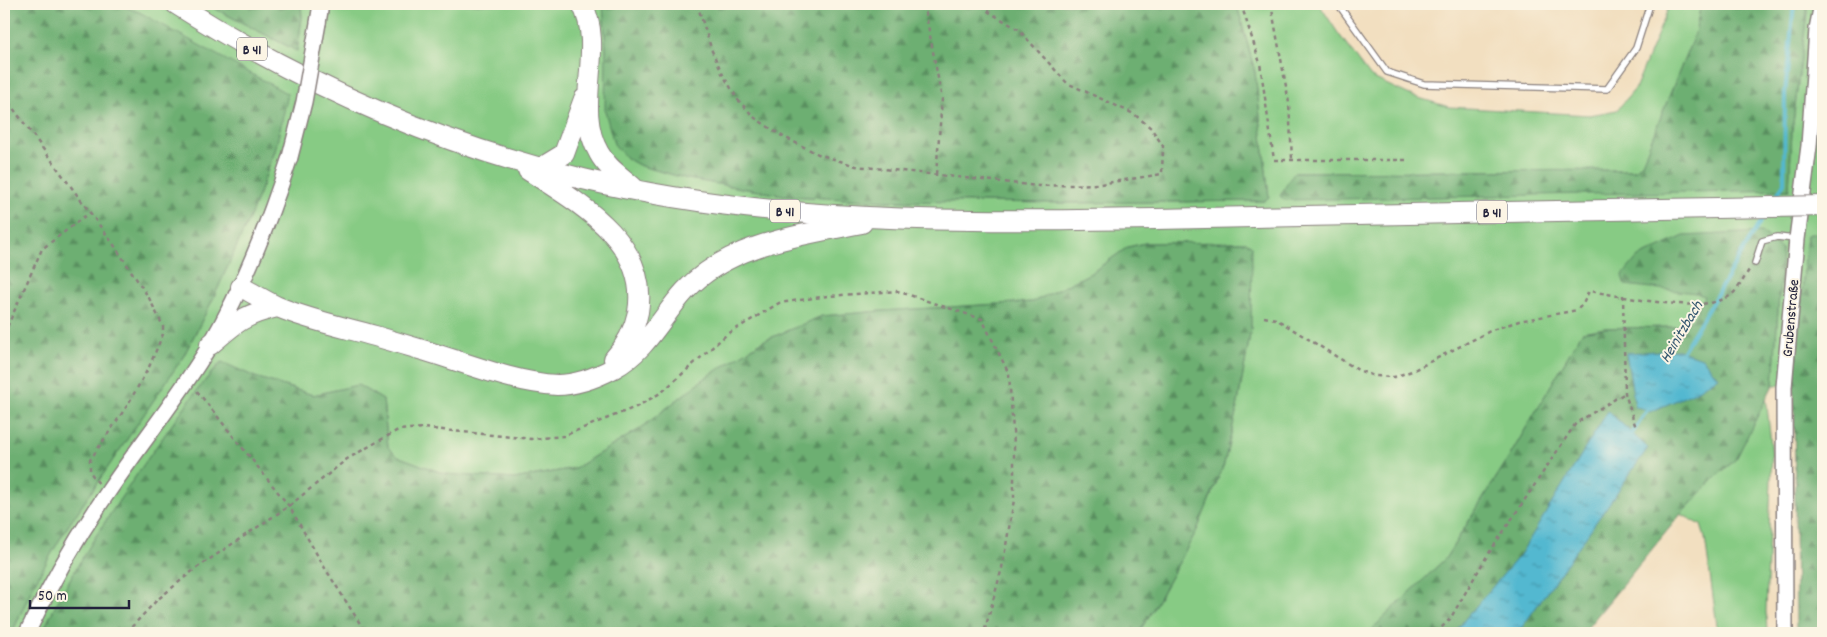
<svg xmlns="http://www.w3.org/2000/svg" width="1827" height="637" font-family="Dekko,sans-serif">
  <defs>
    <pattern id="forest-firs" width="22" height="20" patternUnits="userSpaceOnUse" patternTransform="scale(1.25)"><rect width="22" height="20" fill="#6daf72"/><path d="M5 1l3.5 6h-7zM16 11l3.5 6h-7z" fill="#598e5f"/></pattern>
    <pattern id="water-ripples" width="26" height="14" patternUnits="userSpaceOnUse" patternTransform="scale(1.25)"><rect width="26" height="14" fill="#52b8d0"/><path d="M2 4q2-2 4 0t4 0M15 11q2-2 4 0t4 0" fill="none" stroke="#4495aa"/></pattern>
  </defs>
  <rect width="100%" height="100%" fill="#fcf5e5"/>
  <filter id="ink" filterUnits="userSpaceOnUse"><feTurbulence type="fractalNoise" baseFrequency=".02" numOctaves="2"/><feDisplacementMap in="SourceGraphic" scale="10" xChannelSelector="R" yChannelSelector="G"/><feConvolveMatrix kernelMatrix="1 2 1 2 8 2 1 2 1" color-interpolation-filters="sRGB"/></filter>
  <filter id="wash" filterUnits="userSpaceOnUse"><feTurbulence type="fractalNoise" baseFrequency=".0096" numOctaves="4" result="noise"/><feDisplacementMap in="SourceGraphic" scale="20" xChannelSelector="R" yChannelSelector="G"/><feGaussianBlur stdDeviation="1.12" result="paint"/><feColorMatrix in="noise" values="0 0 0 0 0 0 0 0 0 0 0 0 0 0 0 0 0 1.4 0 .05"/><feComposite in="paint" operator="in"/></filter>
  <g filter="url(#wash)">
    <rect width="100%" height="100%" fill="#f2dfc0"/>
    <path fill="#87cb84" stroke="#547660" d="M117,4H206L297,51L302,18L301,4H603L606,50L626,158L641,166L688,179L789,196L886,201L1063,203L1264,201L1269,197L1255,72L1238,9L1235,4H1319L1338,33L1371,77L1412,96L1449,107L1590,115L1617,110L1635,89L1670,4H1701L1695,33L1642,163L1636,170L1294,172L1789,190L1792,131L1808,4H1823V231L1807,235L1794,385H1773L1782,249L1696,293L1705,296L1694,318L1680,327L1605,328L1582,332L1508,459L1445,559L1369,633H1138L1148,618L1197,530L1224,464L1237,408L1251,329L1246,242L1145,243L1128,247L1091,273L1033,302L882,311L822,316L763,341L705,378L640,429L575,468L514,479L445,474L397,456L388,447L383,400L358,385L313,395L255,377L221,362C197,388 177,418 156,447C114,507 73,567 42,633H12L34,584L64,532L183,357L214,297L252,212L275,151L168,29L139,12Z
      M1766,396L1772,454L1766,611L1767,633H1718L1705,538L1701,525L1681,514L1718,475L1736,459Z"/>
    <path fill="url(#forest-firs)" stroke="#486856" d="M4,4H117L139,12L288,94L275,151L252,212L214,297L183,357L64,532L34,584L12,633H4Z
      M206,4H301L302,18L297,51Z
      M603,4H1235L1238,9L1255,72L1269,197L1264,201L1063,203L886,201L789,196L688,179L641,166L626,158L614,144L605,111L606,50Z
      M1701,4H1808L1792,131L1789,190L1284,200L1280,196L1294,172L1636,170L1642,163L1695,33Z
      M1823,231V633H1796L1794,385L1807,235Z
      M1761,232L1782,249L1773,385L1736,459L1718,475L1681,514L1583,633H1369L1382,619L1445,559L1508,459L1582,332L1605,328L1679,327L1694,318L1704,296L1696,293L1625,285L1622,276L1637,258L1684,236Z
      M1246,242L1252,246L1251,329L1237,408L1224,464L1197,530L1148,618L1138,633H42C73,567 114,507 156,447C177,418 197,388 222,362L255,377L313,395L358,385L383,400L388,447L397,456L445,474L514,479L575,468L640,429L705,378L763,341L822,316L882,311L1033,302L1091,273L1128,247L1145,243Z"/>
    <path fill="url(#water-ripples)" stroke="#3a6d86" d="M1678,350L1702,358L1718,377L1693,393L1650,412L1635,406L1626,353Z
      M1608,411L1648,448L1518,633H1455L1465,619L1520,555Z"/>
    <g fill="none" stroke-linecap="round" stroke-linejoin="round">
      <path stroke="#52b8d0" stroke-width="4" d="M1774,200L1784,183L1785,94L1794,4
        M1680,356L1765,214
        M1630,437L1649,407"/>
    </g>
  </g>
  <g filter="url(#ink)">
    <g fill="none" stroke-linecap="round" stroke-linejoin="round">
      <g stroke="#8a807e" stroke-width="8">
        <path id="lane" d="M1338,4L1387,72L1424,84L1607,89L1636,48L1650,4
          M1755,263L1762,241L1777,237L1795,239"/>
      </g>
      <g stroke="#8a807e" stroke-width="18">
        <path id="secondary" d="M318,23L321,4
          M27,633C50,584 77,537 108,492C141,443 179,397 210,345C244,287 269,222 290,157
          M1785,633L1784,387L1797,239L1809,146L1817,29L1822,4"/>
      </g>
      <g stroke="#8a807e" stroke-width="22">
        <path id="highway" d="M176,4C301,83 439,145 583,179C770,224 965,222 1156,219C1325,216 1493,212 1662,209
          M582,4C606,49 572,107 599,153C607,168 622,177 634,188
          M541,168L564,154L584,99
          M528,170C577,202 650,242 638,312C634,331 626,346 614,359
          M241,287C253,293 265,301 278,307C309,320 343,327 375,336C392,341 409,346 426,351C466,363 515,383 557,385C577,385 597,377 614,368C647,350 661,317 685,291C729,243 802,235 862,223
          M210,345C235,323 243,315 277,307"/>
      </g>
      <path stroke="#8a807e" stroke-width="2.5" stroke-dasharray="4 4" stroke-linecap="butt" d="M697,4L712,51L722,73L738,100L755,118L782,136L818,154L856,166L1038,186L1100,184L1162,174L1163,146L1151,128L1134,114L1067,83L1018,29L989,12L981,4
        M924,4L942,99L936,175
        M1241,4L1260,63L1274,160H1408
        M1271,4L1289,103L1292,159
        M4,96L114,245L149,298L163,326V334L149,367L127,406L90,460V472L99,484
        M1623,295L1625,393L1636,428
        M1264,317L1276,319L1358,370L1374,376L1394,377L1412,371L1492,330L1519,321L1577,310L1583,304L1589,291C1625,296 1702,316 1731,295C1738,290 1744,278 1749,270
        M4,334L42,249L89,213
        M197,391L289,506L323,565L366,633
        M126,633L157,600L195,569L289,506L347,459L398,430L423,428L532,439L563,436L636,407L662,392L726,335L779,303L828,296L897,291L982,319L1009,374L1014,445V500L1002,568L984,633
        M1436,633L1450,619L1487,556L1576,423L1625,393"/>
      <use href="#lane" stroke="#fff" stroke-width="5.5"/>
      <use href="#secondary" stroke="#fff" stroke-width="15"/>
      <use href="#highway" stroke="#fff" stroke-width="20"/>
      <g stroke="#8a807e" stroke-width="18" stroke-linecap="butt">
        <path id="secondary-bridge" d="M290,157L304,102L318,23"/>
      </g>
      <g stroke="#8a807e" stroke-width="22" stroke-linecap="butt">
        <path id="highway-bridge" d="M1662,209L1823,206"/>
      </g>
      <use href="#secondary-bridge" stroke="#fff" stroke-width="15"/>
      <use href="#highway-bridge" stroke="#fff" stroke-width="20"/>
    </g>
  </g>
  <g text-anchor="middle" stroke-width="4" stroke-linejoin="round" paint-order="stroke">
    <g fill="#fcf5e5" stroke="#63616e" stroke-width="1">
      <rect x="237" y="37.5" width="30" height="23" rx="4"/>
      <rect x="770" y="199.5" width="30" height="23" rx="4"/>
      <rect x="1477" y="200.5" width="30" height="23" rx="4"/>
    </g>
    <g font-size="14" font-weight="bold" fill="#22223b">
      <text x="252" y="54">B 41</text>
      <text x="785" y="216">B 41</text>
      <text x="1492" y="217">B 41</text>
    </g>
    <g font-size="15" fill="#22223b" stroke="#fcf5e5">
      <text transform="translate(1790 318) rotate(-85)" y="5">Grubenstraße</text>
    </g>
    <g font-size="16" font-style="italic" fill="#33566f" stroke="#fcf5e5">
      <text transform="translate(1680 331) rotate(-59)" y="6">Heinitzbach</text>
    </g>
  </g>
  <rect width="1827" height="637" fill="none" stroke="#fcf5e5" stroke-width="20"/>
  <path d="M30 600v8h99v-8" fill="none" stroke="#22223b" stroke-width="2.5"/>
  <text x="38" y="600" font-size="15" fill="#22223b" stroke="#fcf5e5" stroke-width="4" paint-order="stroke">50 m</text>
</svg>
